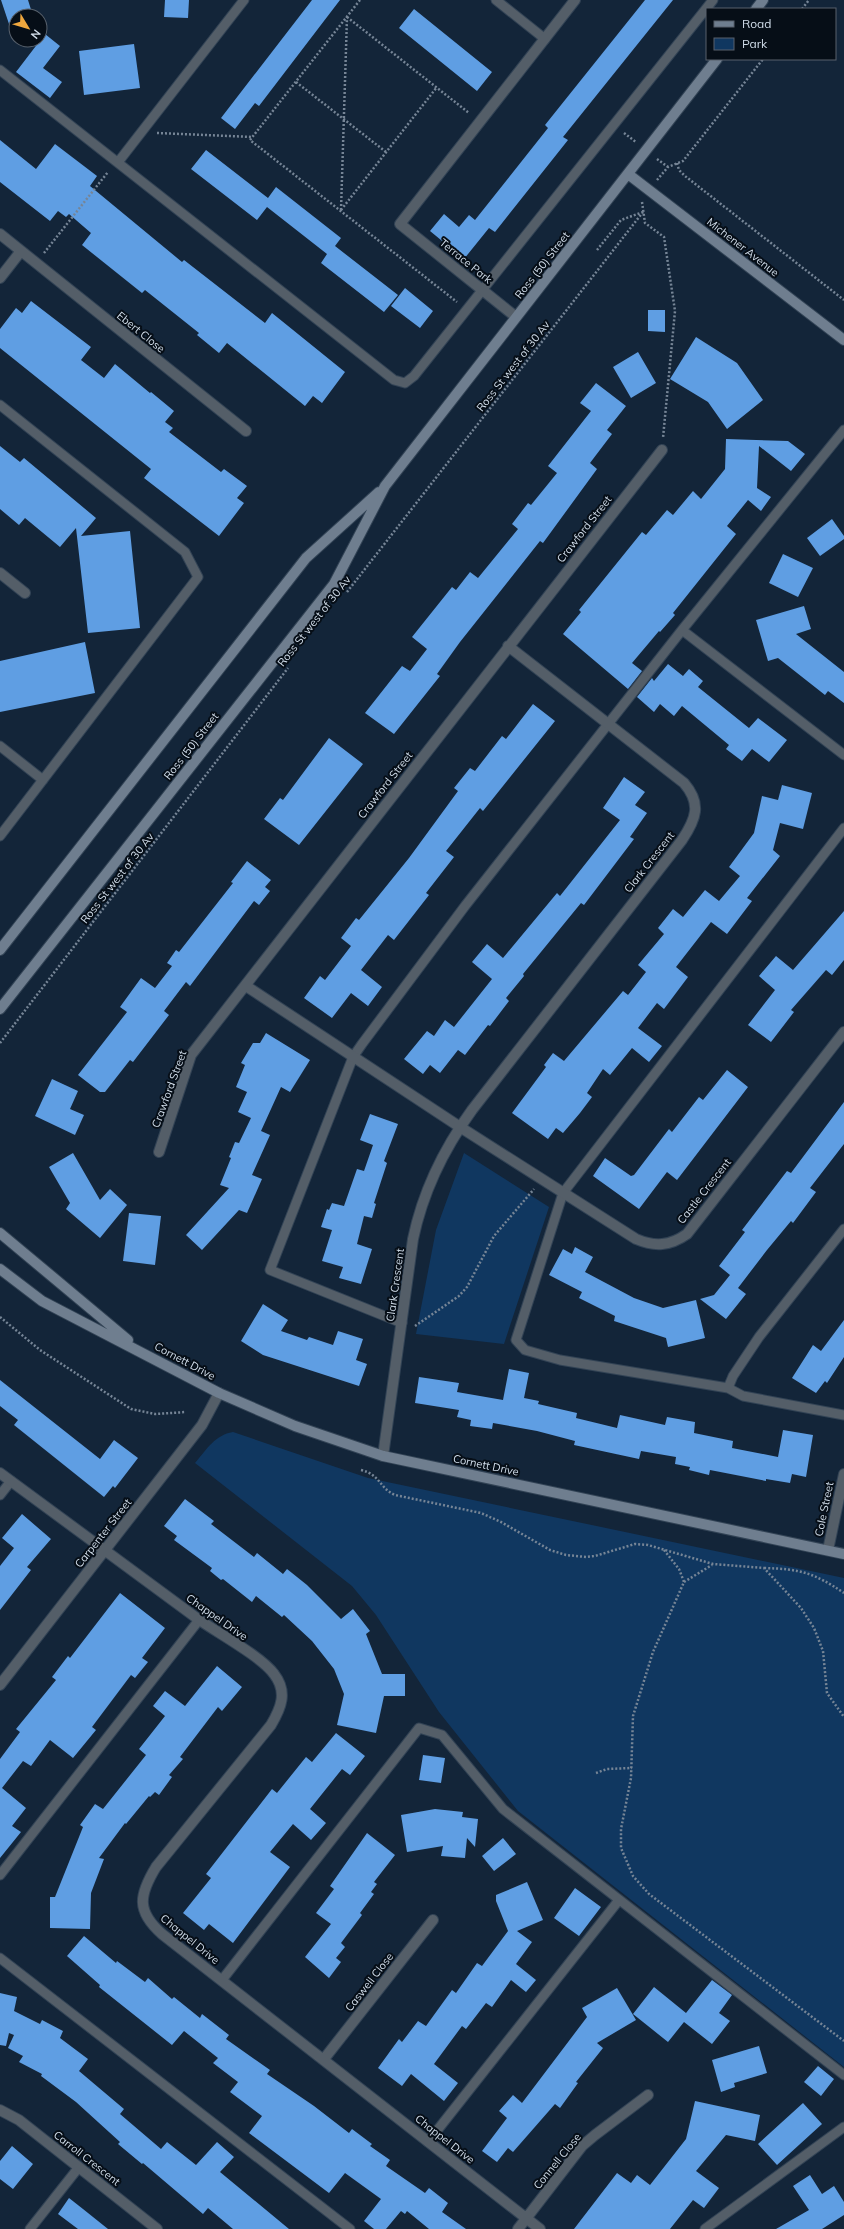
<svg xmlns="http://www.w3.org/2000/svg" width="844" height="2229" font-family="Mulish,sans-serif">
  <rect width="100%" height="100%" fill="#132539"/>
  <path fill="#103760" d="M464,1153L549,1207L504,1344L416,1334L436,1230Z
    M233,1432L368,1478L844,1578V2067L518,1811L439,1712L376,1615L352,1586L195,1463C207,1449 215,1435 233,1432Z"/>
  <path fill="#5f9ee3" d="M1,0H28L33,16H16V40H20L15,42Z
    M165,0H189L188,18L164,17Z
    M312,0H340L259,106L255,103L235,129L221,118Z
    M645,0H673L563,137L568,140L495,232L489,228L464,259L430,231L444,214L459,227L469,215L475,220L548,128L545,125Z
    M414,9L492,72L477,91L399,28Z
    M45,34L60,46L43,68L62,82L50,98L16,72Z
    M134,44L140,88L84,95L79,51Z
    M0,140L36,169L55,144L97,176L90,186L182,262L184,260L265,323L272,313L345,372L322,403L313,396L305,406L227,343L219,353L197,335L199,333L145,290L142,293L82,245L91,233L69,214L66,217L58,211L50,221L0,182Z
    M206,150L268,198L276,187L341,238L335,246L398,295L384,312L321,263L327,254L267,207L257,220L191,169Z
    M405,288L433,311L420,328L391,306Z
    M31,301L91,347L81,360L104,378L115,364L150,393L151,392L174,411L165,422L173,428L169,432L221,472L224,469L247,486L237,498L244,503L219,536L144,478L151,469L0,348V329L16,308L22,313Z
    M648,310H665V332L648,331Z
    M696,337L737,363L763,400L727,429L708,402L670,379Z
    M638,352L656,383L631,398L613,367Z
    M596,383L626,406L607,430L612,434L590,463L597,469L543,543L540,541L460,642L437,674L440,676L394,734L365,713L402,666L410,671L427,649L412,637L452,587L456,590L470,572L478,578L518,529L512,524L528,503L531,505L557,473L548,466L591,411L580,403Z
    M726,439L788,441L805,454L791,471L759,446L757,488L771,497L761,511L748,500L727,526L736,534L673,613L675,615L660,632L659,631L632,663L642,671L628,689L563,634L581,612L579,610L642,532L646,535L667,510L673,515L693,491L701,499L725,469Z
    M0,446L20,462L24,458L96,518L81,536L130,531L140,628L88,633L76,528L60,547L25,518L19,525L0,509Z
    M832,519L844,536V539L820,556L807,538Z
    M783,554L813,568L798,597L769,583Z
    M804,606L811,629L796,634L844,672V703L828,691L825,695L778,658L768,661L756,620Z
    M85,642L95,693L0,712V661Z
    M668,664L683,676L689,669L703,681L698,687L749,728L758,718L787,740L769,762L752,749L742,761L726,749L729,745L682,706L674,716L660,704L654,712L637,697L652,678L654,681Z
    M533,704L555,721L483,811L480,808L446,851L454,857L426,893L429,895L394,940L388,935L361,970L382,987L368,1006L351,993L332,1018L304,998L320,976L325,980L351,946L341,938L356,918L359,920L409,858L458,791L454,788L470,768L475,771L502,736L506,739Z
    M329,738L363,764L299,845L264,819L280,798L283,800Z
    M624,777L645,792L635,805L647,813L630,837L634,839L584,905L581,903L523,974L524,976L506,998L509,1001L490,1026L488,1025L465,1055L458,1050L440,1073L430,1065L423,1074L404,1059L427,1031L434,1036L445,1020L454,1027L492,979L472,962L487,944L503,958L557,893L560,896L620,820L603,808Z
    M782,785L812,793L803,829L780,823L773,850L780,856L747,898L752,901L727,934L711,922L676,967L688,977L664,1009L657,1003L638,1028L662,1046L649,1062L632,1048L610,1075L603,1069L587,1093L592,1097L580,1113L563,1133L556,1128L548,1139L512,1113L546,1067L544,1065L553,1053L564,1061L623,991L628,995L646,972L638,965L664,934L658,928L673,909L683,917L705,890L719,901L740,876L729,867L754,833L762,796L778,800Z
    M247,861L271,880L265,887L270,891L259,905L254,901L190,986L186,982L164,1011L169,1015L133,1062L130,1060L105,1092H100L78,1075L127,1012L120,1007L141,978L155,988L172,966L167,963L176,950L179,952L233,883L231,882Z
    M844,911V960L832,975L826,970L791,1010L794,1012L771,1042L748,1025L775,990L759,976L776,956L793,970Z
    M266,1033L310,1060L290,1092L281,1087L261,1131L270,1135L252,1175L262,1179L247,1213L239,1210L202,1250L186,1235L229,1188L220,1185L231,1158L229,1157L235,1142L239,1143L251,1118L238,1112L247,1092L236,1087L245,1065L241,1063L253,1043H260Z
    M727,1070L748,1087L677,1180L667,1172L639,1209L593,1176L605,1158L631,1176L634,1175L669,1129L672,1132L699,1097L703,1100Z
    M52,1079L78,1091L70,1109L84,1115L75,1135L35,1116Z
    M844,1102V1144L810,1188L816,1192L793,1223L791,1221L767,1250L738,1288L746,1294L726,1319L700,1299L714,1295L730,1275L719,1266L745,1232L742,1230L787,1171L791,1173Z
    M370,1114L398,1124L384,1161L387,1163L374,1203L376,1204L372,1218L364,1216L357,1244L372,1249L361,1284L339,1278L343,1267L322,1261L332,1230L321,1227L327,1209L329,1210L332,1203L344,1206L357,1169L364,1171L373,1145L360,1140Z
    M73,1153L100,1200L110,1189L127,1205L100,1238L66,1209L70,1203L49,1167Z
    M129,1213L161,1216L155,1265L123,1261Z
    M575,1247L593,1257L585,1272L634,1298L663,1308L696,1300L705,1338L668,1347L666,1338L614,1321L615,1316L579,1298L582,1292L549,1275L563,1249L572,1254Z
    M263,1304L288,1320L281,1331L307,1340L309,1337L333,1345L338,1331L363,1339L356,1360L367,1364L359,1386L263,1355L241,1341Z
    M844,1320V1357L827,1383L825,1381L816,1393L792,1378L813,1345L821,1351Z
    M509,1369L529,1373L524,1398L539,1401L538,1404L577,1413L576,1418L617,1428L620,1415L665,1425L667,1417L695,1422L694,1433L733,1441L732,1448L778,1457L783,1430L813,1435L806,1477L792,1474L790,1483L766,1479V1481L710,1470L709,1475L689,1470L690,1467L675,1464L676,1457L641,1451L639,1459L574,1445L575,1441L537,1431L493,1423L492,1429L470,1426L471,1420L457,1417L459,1410L415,1403L419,1377L459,1383L457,1392L503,1400Z
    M0,1380L100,1459L114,1440L138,1458L115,1488L113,1486L104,1497L14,1425L18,1420L0,1406Z
    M185,1499L214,1521L211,1524L254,1557L257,1553L283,1574L287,1569L307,1585L341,1619L353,1609L370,1631L366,1634L382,1674H405V1696H384L376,1733L337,1725L344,1694L334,1669L312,1641L284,1615L282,1617L256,1596L252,1602L223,1579L221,1580L210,1571L212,1568L174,1540L177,1536L164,1526Z
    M22,1514L51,1539L27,1567L31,1570L0,1610V1566L14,1548L2,1538Z
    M120,1593L165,1628L142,1658L148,1662L135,1678L131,1675L92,1727L96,1730L73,1758L50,1740L31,1766L23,1761L2,1788L26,1808L12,1826L21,1832L0,1858V1759L20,1732L16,1729L56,1680L52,1677L68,1656L70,1658Z
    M217,1666L242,1687L222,1711L218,1707L180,1757L183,1759L169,1775L172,1777L159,1795L155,1792L150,1797L149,1796L126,1824L125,1823L99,1858L104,1859L91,1893L90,1929L50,1928V1897H55L83,1827L80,1825L95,1804L103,1809L146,1755L139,1749L165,1716L153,1706L165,1691L185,1706Z
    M336,1733L365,1756L350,1775L342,1769L310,1809L326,1823L311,1840L293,1824L270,1852L290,1867L233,1943L209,1924L204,1930L183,1913L211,1878L206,1874L272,1789L277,1793L306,1757L312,1762Z
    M423,1755L445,1758L441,1783L419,1780Z
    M435,1809L463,1812L462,1817L478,1819L475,1847L467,1838L465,1858L441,1856L443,1846L407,1852L401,1815Z
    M367,1833L395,1855L374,1882L377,1884L371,1892L374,1894L360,1913L362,1915L341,1943L345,1947L336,1958L341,1962L329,1978L305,1957L331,1924L316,1913L334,1889L330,1886Z
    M503,1838L516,1854L494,1871L482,1856Z
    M527,1882L543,1920L517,1931L532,1942L516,1964L536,1980L526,1992L511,1980L492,2007L486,2003L466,2029L462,2026L434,2064L458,2083L444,2101L411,2074L402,2086L378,2068L399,2039L402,2042L418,2021L426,2026L452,1990L456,1993L477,1963L482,1966L508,1931L496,1901V1895Z
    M575,1888L601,1907L579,1936L554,1918Z
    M84,1936L116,1963L117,1961L145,1982L148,1978L172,1999L174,1997L200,2018L202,2014L229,2035L226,2039L270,2070L267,2074L314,2106L349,2133L352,2129L372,2144L370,2146L390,2160L386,2166L425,2193L429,2188L448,2203L442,2212L466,2229H429L407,2211L405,2214L401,2211L386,2229H374L364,2221L381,2199L345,2173L329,2193L249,2133L262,2116L230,2092L238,2082L213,2063L218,2058L184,2031L172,2045L99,1987L100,1985L67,1956Z
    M712,1980L732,1995L719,2013L730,2021L712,2044L684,2022L668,2042L633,2014L654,1987L686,2013Z
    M617,1988L636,2020L597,2043L603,2048L576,2082L578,2083L560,2108L555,2104L513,2152L508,2148L497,2162L482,2151L507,2118L499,2111L513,2095L522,2103L587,2017L582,2008Z
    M0,1993L17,1997L14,2011L40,2024L42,2020L63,2031L60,2038L88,2059L79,2071L124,2109L120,2114L161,2149L167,2142L196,2165L217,2142L234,2157L220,2172L289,2229H233L208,2208L203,2214L143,2163L142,2164L118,2144L120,2142L76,2102L41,2076L42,2074L19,2062L23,2056L8,2048L14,2035L9,2033L6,2046L0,2045Z
    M759,2046L767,2073L734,2083L735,2087L721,2092L712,2060Z
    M818,2066L834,2079L821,2096L804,2082Z
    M695,2101L760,2115L755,2141L726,2135L696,2171L719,2188L704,2208L693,2200L670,2229H574L617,2173L631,2183L637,2175L650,2185L686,2139Z
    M803,2103L822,2124L777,2165L758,2144Z
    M12,2146L33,2164L13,2189L0,2179V2161Z
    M810,2175L822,2194L834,2186L844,2202V2215L822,2229H776L809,2210L793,2186Z
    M69,2198L83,2209L108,2229H78L58,2214Z"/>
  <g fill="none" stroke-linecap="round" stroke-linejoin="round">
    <g stroke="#324355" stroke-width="11">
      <path id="lane" d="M496,0L545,39
        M0,70L394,380L405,383L414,376L713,0
        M119,161L244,0
        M0,405L185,552L198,577L0,836
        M682,630L844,755
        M0,746L43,780
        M844,828L563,1193L516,1340L525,1350L560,1360L728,1388L743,1396L844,1415
        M402,1323L270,1270L353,1057L362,1044L465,906L682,630L844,430
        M728,1388L733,1376L759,1337L844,1229
        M0,1495L11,1481
        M0,1875L199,1620
        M0,1958L350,2229
        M222,1980L419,1728L442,1735L503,1809L844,2075
        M428,2142L619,1900
        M30,2229L79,2167
        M705,2229L844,2127"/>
    </g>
    <g stroke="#324355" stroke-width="12">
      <path id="street" d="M0,234L246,431
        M0,278L21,251
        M516,317L400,224L575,0
        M0,573L25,593
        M246,986L460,1127L636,1239C655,1247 670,1246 687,1234L844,1032
        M159,1152L191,1055L662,450
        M383,1456L413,1239C423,1191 443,1150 472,1110L682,840C696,819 702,804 684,783L508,646
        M0,1473C66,1522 132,1571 198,1619C218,1633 262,1657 274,1674C288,1692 281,1708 271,1725L156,1867C139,1895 136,1911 162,1934L540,2229
        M828,1550L844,1474
        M0,1685L202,1425L219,1393
        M324,2059L433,1920
        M0,2110L19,2120L157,2229
        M518,2229L582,2146L595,2135L648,2095"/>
    </g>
    <g stroke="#324355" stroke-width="12">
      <path id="secondary" d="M756,9L763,0
        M628,174L844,340
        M0,950L306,558L379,492
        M0,1009L334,584L385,486L717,59
        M0,1233L128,1340
        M0,1269L42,1301L219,1393L295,1426L383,1456L844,1554"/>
    </g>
    <path stroke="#768596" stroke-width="2.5" stroke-dasharray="2 2" stroke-linecap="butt" d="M360,0L250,140L457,302
      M802,9L809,0
      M347,17L469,113
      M296,82L386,152
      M157,133L252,137
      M624,133L636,142
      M657,159L668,167
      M677,163L679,170L685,176L844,300
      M657,180L668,167L683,161L763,59
      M642,202L645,223L664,237L675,311L663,438
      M341,210L347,17
      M341,210L437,87
      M597,250L621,220L643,212
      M44,253L108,172
      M347,592L643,212
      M0,1043L288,668
      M0,1317L40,1350L131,1409L155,1414L186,1412
      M415,1326L459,1296L467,1287L494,1236L534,1189
      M361,1470C381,1475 379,1488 395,1495L481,1513L501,1522L550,1550L566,1555L586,1557L595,1556L635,1544L648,1545L713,1564L764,1568L801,1608L814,1628L823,1651L827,1693L844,1717
      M664,1550L679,1569L684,1582L653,1652L633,1716L631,1778L621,1829V1848L633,1876L649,1894L844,2041
      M764,1568C801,1569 814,1573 844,1593
      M684,1582L712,1565
      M596,1773L607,1769L632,1768"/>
    <use href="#lane" stroke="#545e68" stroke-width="9"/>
    <use href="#street" stroke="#545e68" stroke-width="10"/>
    <use href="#secondary" stroke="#6f7e8f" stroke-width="10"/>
  </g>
  <g text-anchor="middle" stroke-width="4" stroke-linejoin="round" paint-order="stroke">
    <g font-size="11" fill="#d2deeb" stroke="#060e17">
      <text transform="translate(743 247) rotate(38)" y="4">Michener Avenue</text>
      <text transform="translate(466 261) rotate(39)" y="4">Terrace Park</text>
      <text transform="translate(542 265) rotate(-52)" y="4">Ross (50) Street</text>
      <text transform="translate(141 332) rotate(39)" y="4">Ebert Close</text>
      <text transform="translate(513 366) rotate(-52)" y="4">Ross St west of 30 Av</text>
      <text transform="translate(584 529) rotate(-52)" y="4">Crawford Street</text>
      <text transform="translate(314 621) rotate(-52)" y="4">Ross St west of 30 Av</text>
      <text transform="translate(191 746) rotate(-52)" y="4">Ross (50) Street</text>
      <text transform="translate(385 785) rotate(-52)" y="4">Crawford Street</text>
      <text transform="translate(649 862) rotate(-52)" y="4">Clark Crescent</text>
      <text transform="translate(117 878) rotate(-52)" y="4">Ross St west of 30 Av</text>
      <text transform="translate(169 1089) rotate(-70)" y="4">Crawford Street</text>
      <text transform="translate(704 1191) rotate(-52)" y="4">Castle Crescent</text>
      <text transform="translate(395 1285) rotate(-82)" y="4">Clark Crescent</text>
      <text transform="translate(185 1361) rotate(28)" y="4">Cornett Drive</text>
      <text transform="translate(486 1465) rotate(12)" y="4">Cornett Drive</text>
      <text transform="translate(824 1509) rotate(-78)" y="4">Cole Street</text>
      <text transform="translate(103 1533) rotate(-52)" y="4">Carpenter Street</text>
      <text transform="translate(217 1617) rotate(35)" y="4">Chappel Drive</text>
      <text transform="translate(190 1939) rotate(39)" y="4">Chappel Drive</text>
      <text transform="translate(369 1982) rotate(-52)" y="4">Caswell Close</text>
      <text transform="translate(445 2139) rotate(38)" y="4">Chappel Drive</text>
      <text transform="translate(87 2158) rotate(38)" y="4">Carroll Crescent</text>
      <text transform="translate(557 2161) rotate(-51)" y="4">Connell Close</text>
    </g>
  </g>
  <rect x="706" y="8" width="130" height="52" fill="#060e17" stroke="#58616c"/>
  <rect x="714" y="21" width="20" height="6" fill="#6f7e8f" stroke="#58616c"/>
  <text x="742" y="28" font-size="12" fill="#d2deeb">Road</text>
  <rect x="714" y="38" width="20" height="12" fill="#103760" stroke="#58616c"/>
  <text x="742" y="48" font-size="12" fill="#d2deeb">Park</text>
  <g transform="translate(28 28) rotate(128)"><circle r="19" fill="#060e17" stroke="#58616c"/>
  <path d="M0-3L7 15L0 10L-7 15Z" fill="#efa73e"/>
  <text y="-6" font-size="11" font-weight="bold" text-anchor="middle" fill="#d2deeb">N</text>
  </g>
</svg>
